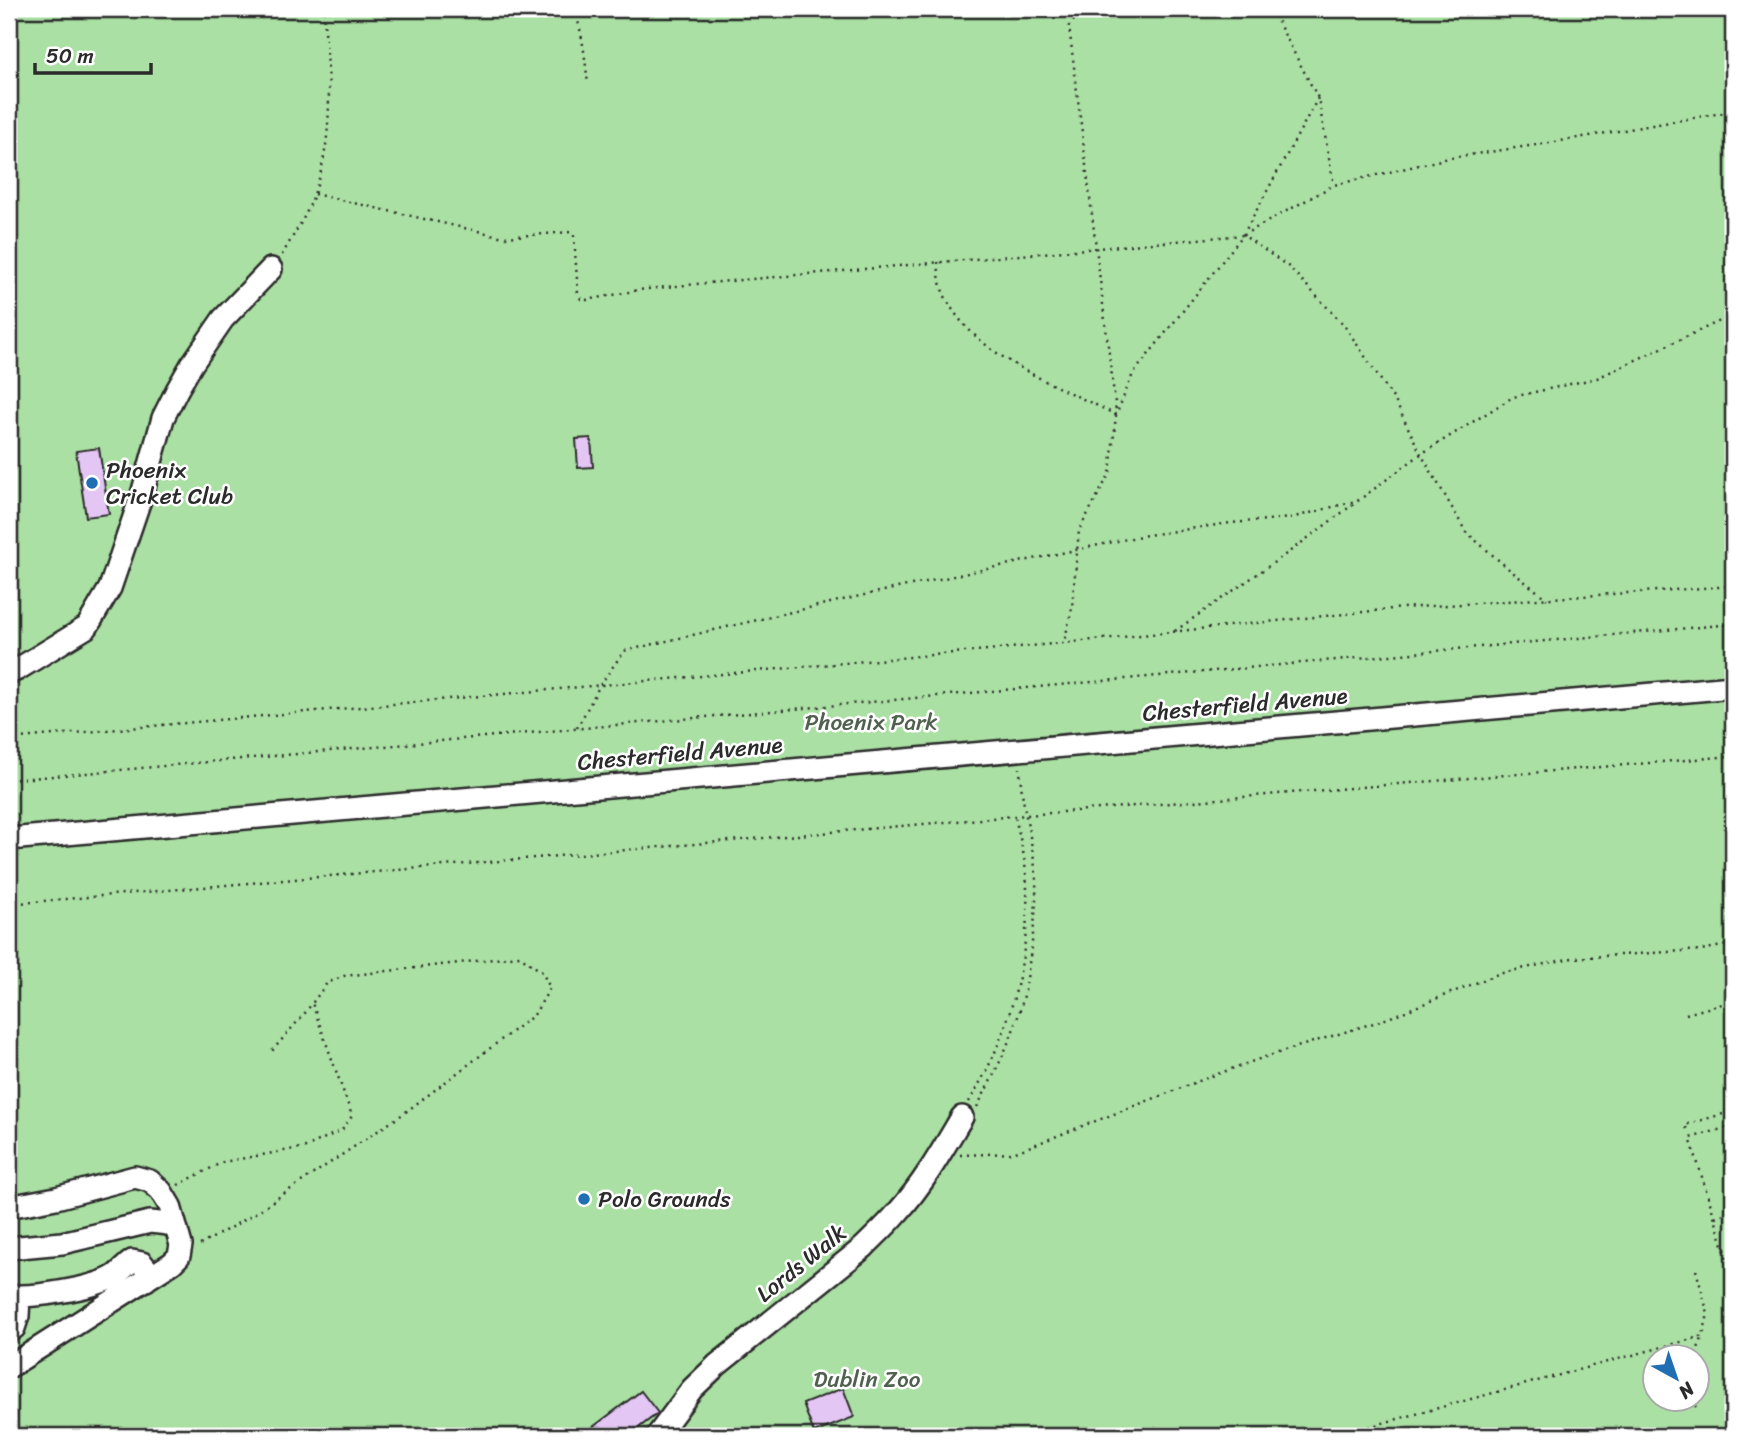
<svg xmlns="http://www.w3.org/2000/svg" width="1742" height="1445" font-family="Sriracha,sans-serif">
  <rect width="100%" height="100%" fill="#f7eefc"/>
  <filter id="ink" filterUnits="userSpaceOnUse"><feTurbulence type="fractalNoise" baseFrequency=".0143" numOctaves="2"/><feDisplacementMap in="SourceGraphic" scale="14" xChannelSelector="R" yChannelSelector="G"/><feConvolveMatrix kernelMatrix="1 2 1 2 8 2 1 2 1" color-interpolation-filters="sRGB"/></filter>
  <g filter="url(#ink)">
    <path fill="#aae0a3" stroke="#6a8667" stroke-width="2" fill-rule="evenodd" d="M9,9H1733V1436H9ZM1654,1358H1696V1400H1654Z"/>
    <path fill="#e4c6f4" stroke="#2b2b2b" stroke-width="2" d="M591,438L593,467L578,468L576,439Z
      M99,448L109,514L86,517L76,451Z
      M843,1388L854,1417L814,1433L803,1404Z
      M641,1391L658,1413L628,1436H581Z"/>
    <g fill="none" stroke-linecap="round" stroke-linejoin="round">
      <g stroke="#2b2b2b" stroke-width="26">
        <path id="minor" d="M9,673L18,669L87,627L110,588L143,491L163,418L177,390L192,364L223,319L271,269
          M9,839L1733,687
          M9,1203L19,1205L56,1198L135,1177L150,1181L161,1191L170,1206L181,1245L179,1256L172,1263L9,1367
          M9,1248L62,1243L150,1222L169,1224L177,1230
          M9,1295C29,1299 92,1288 111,1278C118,1275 125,1266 132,1261L142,1263L146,1268V1280
          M9,1330L14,1328L18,1316L19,1297
          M657,1436L692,1389L717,1365L864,1247C876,1235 888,1224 898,1212C924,1183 943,1149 962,1117"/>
      </g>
      <path stroke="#2b2b2b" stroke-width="2.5" stroke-dasharray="2 5" stroke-linecap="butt" d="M574,9C583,33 585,59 588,84
        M1083,9L1069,26L1116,411
        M1271,9L1318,98L1334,185
        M1318,98L1243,235L1289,267L1344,325L1395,401L1421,454L1466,532L1510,570L1547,599
        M314,194L504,237L571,232L574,236L578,294L581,299L587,300L639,290L686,285L1243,235L1133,374L1116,415L1110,473L1079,530L1072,608L1064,643
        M1243,235L1334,185L1449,158L1549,143L1733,111
        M282,255C292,237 306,217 313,197C336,135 329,73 323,9
        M938,262C939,271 939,281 942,289C967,355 1058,385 1116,415
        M1175,631L1289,552L1421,454L1513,397L1597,378L1733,315
        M577,728L600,685L624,651L860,596L1141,536L1231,523L1291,518L1359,500
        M9,739L1064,643L1402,608L1733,586
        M9,780L1733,624
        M9,904L1015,816L1733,756
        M1686,1014L1733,1001
        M969,1102C977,1088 985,1074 992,1059C1019,999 1033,930 1025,864C1023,848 1018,832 1015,816
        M977,1107C995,1073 1012,1040 1022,1003C1027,986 1028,968 1031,950C1034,927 1037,903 1036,880C1034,843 1021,806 1020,768
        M1733,1126L1690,1138L1733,1277
        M1687,1129L1685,1125L1733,1111
        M960,1155L1013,1153L1212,1076L1262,1058L1383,1020L1498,974L1572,958L1701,950L1733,944
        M178,1185L223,1162L306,1147L342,1130L352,1116L312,1003
        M1715,1217L1733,1211
        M200,1245L249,1217L403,1114L534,1015L550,988L542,972L520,956L344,976L327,983L305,1013L271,1052
        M1696,1270L1708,1314L1703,1336
        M1691,1400L1696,1407
        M1335,1436L1703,1336L1694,1358
        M1709,1436L1733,1428"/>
      <use href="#minor" stroke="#fff" stroke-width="21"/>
    </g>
  </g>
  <g fill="#1f6fb2" stroke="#fff" stroke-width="2.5">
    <circle cx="92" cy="483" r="7"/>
    <circle cx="584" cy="1199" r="7"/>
  </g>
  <g text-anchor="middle" stroke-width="5" stroke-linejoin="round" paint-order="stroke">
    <g font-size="23" fill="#2b2b2b" stroke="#fff" text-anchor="start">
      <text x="106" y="478">Phoenix<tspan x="106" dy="26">Cricket Club</tspan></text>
      <text x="598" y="1207">Polo Grounds</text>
    </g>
    <g font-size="23" fill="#2b2b2b" stroke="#fff">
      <text transform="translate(1245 704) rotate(-5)" y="8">Chesterfield Avenue</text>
      <text transform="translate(680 753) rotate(-5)" y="8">Chesterfield Avenue</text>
      <text transform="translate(801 1263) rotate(-39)" y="8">Lords Walk</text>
    </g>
    <g font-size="23" fill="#51614f" stroke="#fff">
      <text x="871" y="730">Phoenix Park</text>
      <text x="867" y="1387">Dublin Zoo</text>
    </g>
  </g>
  <rect width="1742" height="1445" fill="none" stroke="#fff" stroke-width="35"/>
  <rect x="18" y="18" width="1707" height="1410" fill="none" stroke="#2b2b2b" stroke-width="2.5" filter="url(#ink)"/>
  <g transform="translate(1676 1378) rotate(140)"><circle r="33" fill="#ffffff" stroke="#aaaaaa" stroke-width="2"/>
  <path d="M0-5L12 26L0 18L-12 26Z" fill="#1f6fb2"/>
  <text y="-10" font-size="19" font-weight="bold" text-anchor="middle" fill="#2b2b2b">N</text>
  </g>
  <path d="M35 63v10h116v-10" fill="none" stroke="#2b2b2b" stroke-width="3.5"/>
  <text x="46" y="63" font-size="21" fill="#2b2b2b" stroke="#ffffff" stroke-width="5" paint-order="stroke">50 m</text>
</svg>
